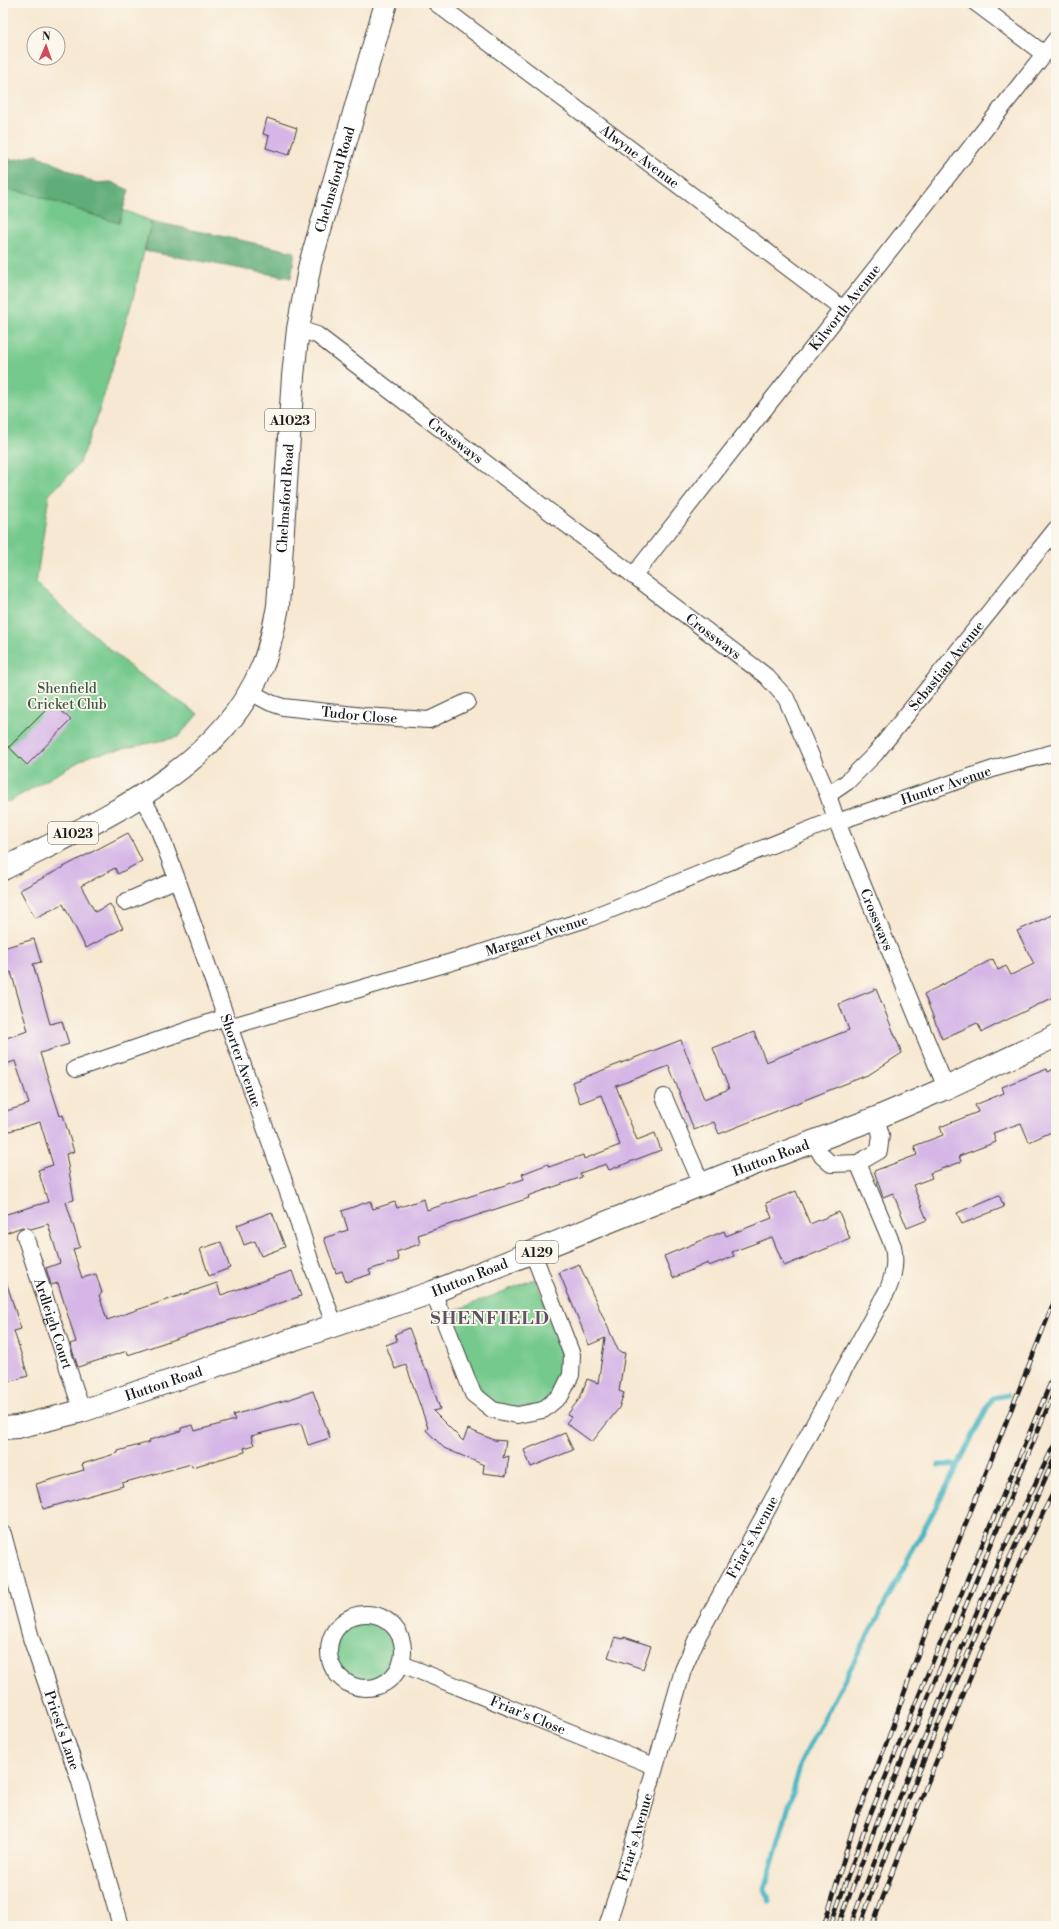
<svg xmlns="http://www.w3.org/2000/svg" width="1059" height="1929" font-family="'Libre Bodoni',serif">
  <rect width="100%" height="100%" fill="#fbf7ec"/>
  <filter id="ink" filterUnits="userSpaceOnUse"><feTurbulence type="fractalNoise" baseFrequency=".025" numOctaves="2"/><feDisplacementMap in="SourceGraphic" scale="8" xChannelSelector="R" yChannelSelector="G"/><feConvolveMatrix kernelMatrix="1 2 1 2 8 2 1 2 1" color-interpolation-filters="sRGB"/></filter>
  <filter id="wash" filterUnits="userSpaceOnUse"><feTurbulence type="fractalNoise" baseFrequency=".012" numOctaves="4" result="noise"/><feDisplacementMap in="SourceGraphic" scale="16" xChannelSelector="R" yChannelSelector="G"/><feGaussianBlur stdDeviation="0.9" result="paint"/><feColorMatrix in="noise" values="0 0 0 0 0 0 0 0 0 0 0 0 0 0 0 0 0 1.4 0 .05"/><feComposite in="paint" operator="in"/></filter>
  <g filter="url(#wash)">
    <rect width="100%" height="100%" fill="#f7e8d2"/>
    <path fill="#75c98d" stroke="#487254" d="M3,163L151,221L134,295L98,415L79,464L49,495L36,584L136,672L198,714L178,737L89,756L8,802L3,801Z
      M535,1279L566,1357L565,1372L559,1388L541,1406L503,1409L478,1393L447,1314Z
      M336 1651a31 31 0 1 1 62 0a31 31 0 1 1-62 0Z"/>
    <path fill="#60ad78" stroke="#3e644a" d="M37,155L95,183L111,182L129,190L119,223L102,218L28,193L3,189V157L12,160Z
      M151,221L295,252L291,278L145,251Z"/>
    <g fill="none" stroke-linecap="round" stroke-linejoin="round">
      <path stroke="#48b6c3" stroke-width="5" d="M938,1465H958L992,1398L1008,1395
        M770,1902L765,1889L802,1760L958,1465"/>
    </g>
    <g id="blocks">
      <path fill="#d5b6e6" d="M267,118L297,128L289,155L266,148L269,136L263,134Z
        M53,703L71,720L27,765L9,747Z
        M128,833L142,861L118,874L115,868L81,886L95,912L110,904L123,928L86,948L63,904L35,918L20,890Z
        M1056,913V996L982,1032L977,1023L942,1039L924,994L993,959L998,970L1006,966L1011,975L1034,964L1017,931Z
        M34,939L41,962L33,964L50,1024L62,1021L69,1044L40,1053L60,1116L63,1115L74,1152L66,1154L74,1200L66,1202L80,1247L73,1250L82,1278L96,1274L102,1293L99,1295L107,1320L217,1283L221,1295L292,1271L301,1296L128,1355L127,1351L78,1367L70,1344L76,1342L58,1283L51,1285L46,1268L60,1263L48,1224L31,1229L22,1227L3,1234V1215L48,1202L38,1170L53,1165L40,1122L3,1133V1112L29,1104L15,1061L3,1065V1039L28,1031L11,972L3,975V948Z
        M876,989L902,1053L870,1074L719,1134L714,1122L694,1130L669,1066L616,1086L637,1140L655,1133L661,1150L609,1170L606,1164L580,1173L582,1177L528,1196L529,1198L418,1235L420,1244L396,1252L399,1260L369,1270L371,1274L346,1282L342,1271L336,1273L324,1238L348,1230L342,1211L370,1201L373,1209L395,1202L397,1208L424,1199L427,1210L524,1179L522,1174L548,1164L549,1167L583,1155L584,1159L620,1145L601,1095L580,1103L572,1082L681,1040L704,1099L729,1089L713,1048L754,1032L766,1062L849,1030L839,1004Z
        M1056,1068V1130L1029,1142L1021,1123L993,1133L996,1142L959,1156L961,1162L930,1173L932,1178L913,1185L927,1220L907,1228L893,1193L883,1197L874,1171L917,1155L914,1146L943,1135L940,1127L978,1112L975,1105L1004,1093L1002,1087L1047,1069L1048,1072Z
        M796,1191L810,1224L839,1212L850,1239L784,1266L772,1237L732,1252L734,1256L709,1266L708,1263L673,1278L664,1256L724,1231L726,1236L772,1218L766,1203Z
        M999,1195L1004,1207L962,1224L957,1213Z
        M272,1212L285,1247L261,1256L255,1241L244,1245L237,1225Z
        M221,1242L230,1268L209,1276L200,1249Z
        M579,1264L619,1352L625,1353L619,1391L624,1393L619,1408L592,1442L566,1423L571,1417L567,1415L580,1398L587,1379L598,1383L605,1338L589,1345L559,1272Z
        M3,1281H6L21,1329L14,1331L28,1376L5,1383L3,1376Z
        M409,1328L425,1370L427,1369L440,1409L433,1411L463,1441L468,1429L494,1440L506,1441L503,1458L509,1456L506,1476L483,1473L484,1465L444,1448L426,1430L428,1428L406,1365L395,1369L386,1345L397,1341L395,1334Z
        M313,1391L330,1438L308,1445L301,1423L251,1436L254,1445L244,1448L245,1452L192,1467L191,1464L122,1483L123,1486L43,1509L36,1484L84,1470L82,1464L118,1453V1451L150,1442L149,1440L181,1431V1428L193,1425L195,1431L235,1420L233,1415L293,1398Z
        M565,1433L573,1450L531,1467L524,1450Z
        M615,1637L623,1639L624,1637L651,1646L643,1669L608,1657Z"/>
    </g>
  </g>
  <g filter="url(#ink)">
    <use href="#blocks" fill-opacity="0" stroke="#3d3b37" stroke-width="1"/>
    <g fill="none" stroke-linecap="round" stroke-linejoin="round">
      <g stroke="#3d3b37" stroke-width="18">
        <g id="street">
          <path id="s1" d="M436,3L843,309"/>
          <path d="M976,3L1044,54"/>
          <path id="s2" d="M298,329L317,335L766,676L786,698L828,795L837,822L946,1088"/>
          <path id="s3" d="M633,576L1056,39"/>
          <path id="s4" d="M250,692L271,703L283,707L364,716L429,720L467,702"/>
          <path id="s5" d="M828,795L847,782L875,754L1056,529"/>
          <path id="s6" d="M142,797L157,825L177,879L296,1215L310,1260L335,1326"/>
          <path id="s7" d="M837,822L999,767L1056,752"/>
          <path d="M125,902L177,879"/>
          <path id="s8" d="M229,1027L462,959L590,918L836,819"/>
          <path d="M75,1069L226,1017"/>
          <path d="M664,1097L702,1185"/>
          <path d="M814,1142L822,1156L831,1164L858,1163L879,1151L881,1135L876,1118"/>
          <path id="s9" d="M25,1236L82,1411"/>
          <path d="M433,1292L473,1394L493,1410L517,1415L543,1410L561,1395L571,1375L572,1355L533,1253"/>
          <path id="s10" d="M3,1534L31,1638L80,1782L121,1926"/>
          <circle cx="366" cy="1651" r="37"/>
          <path id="s11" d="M402,1664L654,1766"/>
          <path id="s12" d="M607,1926L632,1848L683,1670L698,1636L888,1289C894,1274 896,1262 893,1246L858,1163"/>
        </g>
      </g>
      <g stroke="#3d3b37" stroke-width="24">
        <g id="primary">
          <path id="s13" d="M3,869C96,821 219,772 262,667C270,648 274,627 278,606L293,376L298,329L310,264L386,3"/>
          <path id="s14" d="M3,1428L17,1427L82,1411L433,1292L730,1173L876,1118L946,1088L1056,1036"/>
        </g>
      </g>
      <use href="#street" stroke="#fff" stroke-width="16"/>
      <use href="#primary" stroke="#fff" stroke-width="22"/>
      <g stroke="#1c1c1c" stroke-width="4.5">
        <path id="rail" d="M831,1924L868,1820L930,1668L1056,1370
          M824,1926L856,1818L887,1742L950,1563L1056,1297
          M838,1926L884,1804L1056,1387
          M850,1926L896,1806L1000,1556L1056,1441
          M860,1926C918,1766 985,1610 1056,1455
          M872,1926C901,1849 931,1773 962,1698C991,1626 1021,1556 1056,1487"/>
      </g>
      <use href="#rail" stroke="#fbf7ec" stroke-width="3" stroke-dasharray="9" stroke-linecap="butt"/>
    </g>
  </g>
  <g text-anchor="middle" stroke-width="3.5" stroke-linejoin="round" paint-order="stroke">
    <g fill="#fbf7ec" stroke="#5f5e5a" stroke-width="1">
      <rect x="265" y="409" width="50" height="22" rx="3"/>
      <rect x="48" y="822" width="50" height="22" rx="3"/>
      <rect x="516" y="1241" width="42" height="22" rx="3"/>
    </g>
    <g font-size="13" font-weight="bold" fill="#1c1c1c">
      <text x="290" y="425">A1023</text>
      <text x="73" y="838">A1023</text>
      <text x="537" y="1257">A129</text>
    </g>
    <g font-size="14" fill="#1c1c1c" stroke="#fbf7ec">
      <text dy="5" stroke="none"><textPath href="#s1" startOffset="255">Alwyne Avenue</textPath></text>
      <text dy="5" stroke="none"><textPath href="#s13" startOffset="831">Chelmsford Road</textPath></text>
      <text dy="5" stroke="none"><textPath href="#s3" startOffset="342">Kilworth Avenue</textPath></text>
      <text dy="5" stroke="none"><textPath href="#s2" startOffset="194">Crossways</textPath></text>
      <text dy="5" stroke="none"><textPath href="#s13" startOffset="507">Chelmsford Road</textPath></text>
      <text dy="5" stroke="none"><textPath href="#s2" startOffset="518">Crossways</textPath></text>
      <text dy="5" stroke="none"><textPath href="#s5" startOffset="176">Sebastian Avenue</textPath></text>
      <text dy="5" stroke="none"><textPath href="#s4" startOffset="113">Tudor Close</textPath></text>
      <text dy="5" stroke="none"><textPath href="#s7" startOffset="115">Hunter Avenue</textPath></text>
      <text dy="5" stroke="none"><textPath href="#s2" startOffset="853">Crossways</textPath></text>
      <text dy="5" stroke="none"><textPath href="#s8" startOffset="321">Margaret Avenue</textPath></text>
      <text dy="5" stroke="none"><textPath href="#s6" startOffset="282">Shorter Avenue</textPath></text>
      <text dy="5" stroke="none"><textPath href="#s14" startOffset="815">Hutton Road</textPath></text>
      <text dy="5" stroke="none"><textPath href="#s14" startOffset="491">Hutton Road</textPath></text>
      <text dy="5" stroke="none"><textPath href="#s9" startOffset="92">Ardleigh Court</textPath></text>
      <text dy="5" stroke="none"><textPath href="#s14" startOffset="167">Hutton Road</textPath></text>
      <text dy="5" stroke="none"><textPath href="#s12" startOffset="417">Friar's Avenue</textPath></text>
      <text dy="5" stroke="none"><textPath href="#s11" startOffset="136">Friar's Close</textPath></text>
      <text dy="5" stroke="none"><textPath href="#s10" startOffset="205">Priest's Lane</textPath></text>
      <text dy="5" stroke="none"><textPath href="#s12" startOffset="93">Friar's Avenue</textPath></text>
    </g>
    <g font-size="14" fill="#3b5944" stroke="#fbf7ec">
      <text x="67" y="693">Shenfield<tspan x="67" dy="16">Cricket Club</tspan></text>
    </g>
    <g font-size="18" font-weight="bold" letter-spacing="1" fill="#5d5263" stroke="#fbf7ec">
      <text x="490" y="1324">SHENFIELD</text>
    </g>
  </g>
  <rect width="1059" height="1929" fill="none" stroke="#fbf7ec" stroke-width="16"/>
  <g transform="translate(46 46) rotate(2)"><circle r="19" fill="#fbf7ec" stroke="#a29f99"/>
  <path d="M0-3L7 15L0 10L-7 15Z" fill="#d1495b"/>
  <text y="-6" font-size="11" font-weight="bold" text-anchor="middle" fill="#1c1c1c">N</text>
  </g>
</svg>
